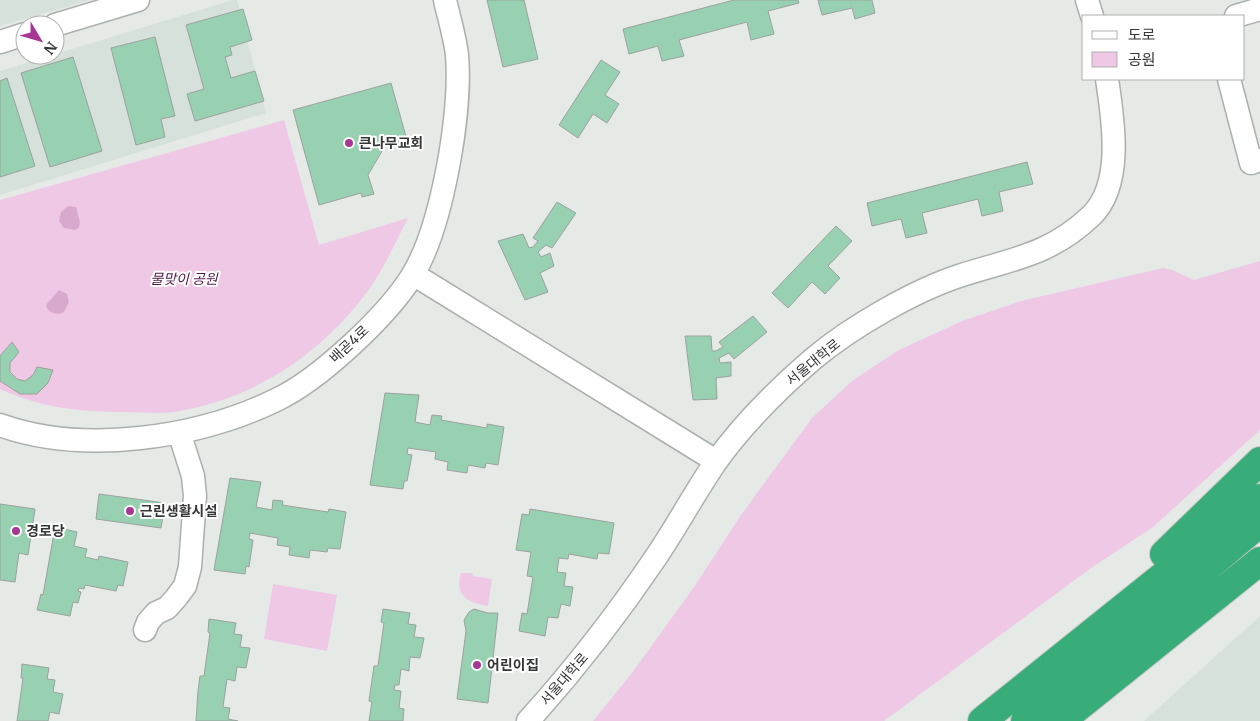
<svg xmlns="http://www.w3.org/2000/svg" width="1260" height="721" font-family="Merriweather,'Noto Sans KR',serif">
  <rect width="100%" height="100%" fill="#e5eae7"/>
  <path fill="#d5e1da" d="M0,0H90L0,26Z
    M233,0H237L266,113L0,195V71Z
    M1260,616V721H1144Z"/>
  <path fill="#efc8e5" d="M284,120L319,245L408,218C396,242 385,266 370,288C322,354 255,399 174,412C159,414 141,412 125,412C80,412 42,408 0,389V200Z
    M1260,261V430L1153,527L1091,568L884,721H593L632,673L694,587L741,515L812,418L853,380L899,350L962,321L1021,301L1163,268L1172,270L1194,280Z
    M461,573H472L473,576L492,579L488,606C468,603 454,596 461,573Z
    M273,584L337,595L327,651L264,639Z"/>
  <path fill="#d8a9cd" d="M68,206L76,207L80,222L79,227L75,230L64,228L59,221L61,212Z
    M59,290L67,294L69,302L64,312C57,316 48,313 46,305Z"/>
  <path fill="#98d1b1" stroke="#9ca19e" d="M487,0H524L538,59L503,67Z
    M734,0H798L799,3L768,11L774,34L751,40L747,22L679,40L684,56L662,61L658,46L629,54L623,29Z
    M818,0H872L875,13L855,19L852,8L822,15Z
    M243,9L252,40L230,47L232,55L225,57L231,78L255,71L264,101L195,121L187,94L204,89L186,25Z
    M155,37L175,116L161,119L165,137L136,145L111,48Z
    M73,57L102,151L50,167L21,73Z
    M601,60L620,72L605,95L619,104L607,123L593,114L578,138L559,125Z
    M7,78L35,166L0,177V81Z
    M391,83L407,140L385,146L368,175L374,194L362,197L361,193L319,205L293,110Z
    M1027,162L1033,184L999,192L1003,211L982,216L978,199L922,213L927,233L906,238L901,219L872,226L867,203Z
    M557,202L576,213L552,248L546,245L538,252L541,257L550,253L554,266L540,273L548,292L525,300L498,241L523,234L529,248L533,247L538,241L533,238Z
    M836,226L852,241L828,266L840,278L825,294L812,282L788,308L772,293Z
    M753,316L767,332L734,359L729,353L719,358L720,363L731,362V376L716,378L717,399L693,400L685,336H711L712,351H716L723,347L719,342Z
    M12,342L19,352L10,363V372L17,379L25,381L33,375L37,367L53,370L48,383L37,394H20L0,381V356Z
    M385,393L419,395L415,422L430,425L432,415L442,416L441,420L487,428V424L504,427L498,465L486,463L485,468L468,465L467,473L447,470L448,462L435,459L436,452L408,448L407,454L412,455L407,481H404L403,489L370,485Z
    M230,478L261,482L256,507L272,510L273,500L283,501L282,505L328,512L329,509L346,512L340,549L328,548L327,552L310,550L309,558L289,555L290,547L277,545L278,538L250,533L249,539L253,540L249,567L246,566L245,574L214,570Z
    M99,494L165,503L161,528L96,519Z
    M0,504L35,509L28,555L19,553L15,582L0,580Z
    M530,509L614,523L609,554L598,553L597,559L569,554L568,559L559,558L557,572L566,573L564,586L573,587L570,606L561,604L558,618L548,617L545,636L519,631L522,613L527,614L533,577L527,576L531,552L516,550L522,514L529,515Z
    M60,528L77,532L74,546L87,549L85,557L98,560L99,556L128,562L123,586L118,585L116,591L85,585L84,589L79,588L78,591L81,592L78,603L73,602L70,616L37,610L41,594L43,595L54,533L59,534Z
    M383,609L410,613L408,624L416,625L414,637L424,638L420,658L410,657L409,671L401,669L399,685H395L394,690L401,691L399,708L404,709L403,721H369L372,702L369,701L374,666H378L384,623L381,622Z
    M474,609L488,613H498L488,703L457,699L466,631L464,620L469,612Z
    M209,619L236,623L234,634L242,635L240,647L250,648L246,668L237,667L235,681L227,679L223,707L230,708L228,719L238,721H196L198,691L200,676H204L210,633L208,632Z
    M22,664L49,668L47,679L55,680L53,692L63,694L59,714L50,712L48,721H17L23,678H21Z"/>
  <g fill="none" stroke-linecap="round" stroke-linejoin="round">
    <g stroke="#abb0ad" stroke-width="25">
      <path id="minor" d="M1087,0L1092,16
        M1236,16L1260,9
        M55,25L138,0
        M0,42L25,34
        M1229,79L1251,163L1260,160
        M413,274L716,461
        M0,425C84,455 198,438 276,400C319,380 387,316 412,276C442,228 462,112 457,55C455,37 449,18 445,0
        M145,630L148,622L156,613L167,608L176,598L185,586L190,567L195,496L193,476L179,432
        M528,721C575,669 617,615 656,557C677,526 694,494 715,463C742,425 778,389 813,359C851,327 915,290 962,275C1012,259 1050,255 1091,216C1124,185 1113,119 1107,79"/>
    </g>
    <g stroke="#c6c7c7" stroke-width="30">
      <path id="highway" d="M1164,554L1260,461
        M982,721L1260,498
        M1025,721L1260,523
        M1061,721L1260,561"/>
    </g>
    <use href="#minor" stroke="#fff" stroke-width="22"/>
    <use href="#highway" stroke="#39ad79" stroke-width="28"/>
  </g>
  <g fill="#a63795" stroke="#fff" stroke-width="2">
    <circle cx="349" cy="143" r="5"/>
    <circle cx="130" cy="511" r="5"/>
    <circle cx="16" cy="531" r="5"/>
    <circle cx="477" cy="665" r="5"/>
  </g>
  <g text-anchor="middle" stroke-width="4" stroke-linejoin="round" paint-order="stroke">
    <g font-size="14" font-weight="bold" fill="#353736" stroke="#fff" text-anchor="start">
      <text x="359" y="148">큰나무교회</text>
      <text x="140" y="516">근린생활시설</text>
      <text x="26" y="536">경로당</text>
      <text x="487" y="670">어린이집</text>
    </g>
    <g font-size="14" font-style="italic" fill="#521a49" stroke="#fff">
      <text x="184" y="284">물맞이 공원</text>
    </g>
    <g font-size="14" fill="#353736" stroke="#fff">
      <text transform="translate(349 344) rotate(-43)" y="5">배곧4로</text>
      <text transform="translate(813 362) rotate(-39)" y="5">서울대학로</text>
      <text transform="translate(564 679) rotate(-49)" y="5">서울대학로</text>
    </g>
  </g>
  <rect x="1082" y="15" width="162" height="65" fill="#ffffff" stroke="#aeafaf"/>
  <rect x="1092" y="31" width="25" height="8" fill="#ffffff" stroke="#aeafaf"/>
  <text x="1128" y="40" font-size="15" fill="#353736">도로</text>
  <rect x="1092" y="52" width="25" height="15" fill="#efc8e5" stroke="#aeafaf"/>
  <text x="1128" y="65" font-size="15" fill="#353736">공원</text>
  <g transform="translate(40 40) rotate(128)"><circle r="24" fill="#ffffff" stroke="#aeafaf"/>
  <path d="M0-4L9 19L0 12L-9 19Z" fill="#a63795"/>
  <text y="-8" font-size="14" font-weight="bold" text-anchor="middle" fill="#353736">N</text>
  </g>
</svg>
